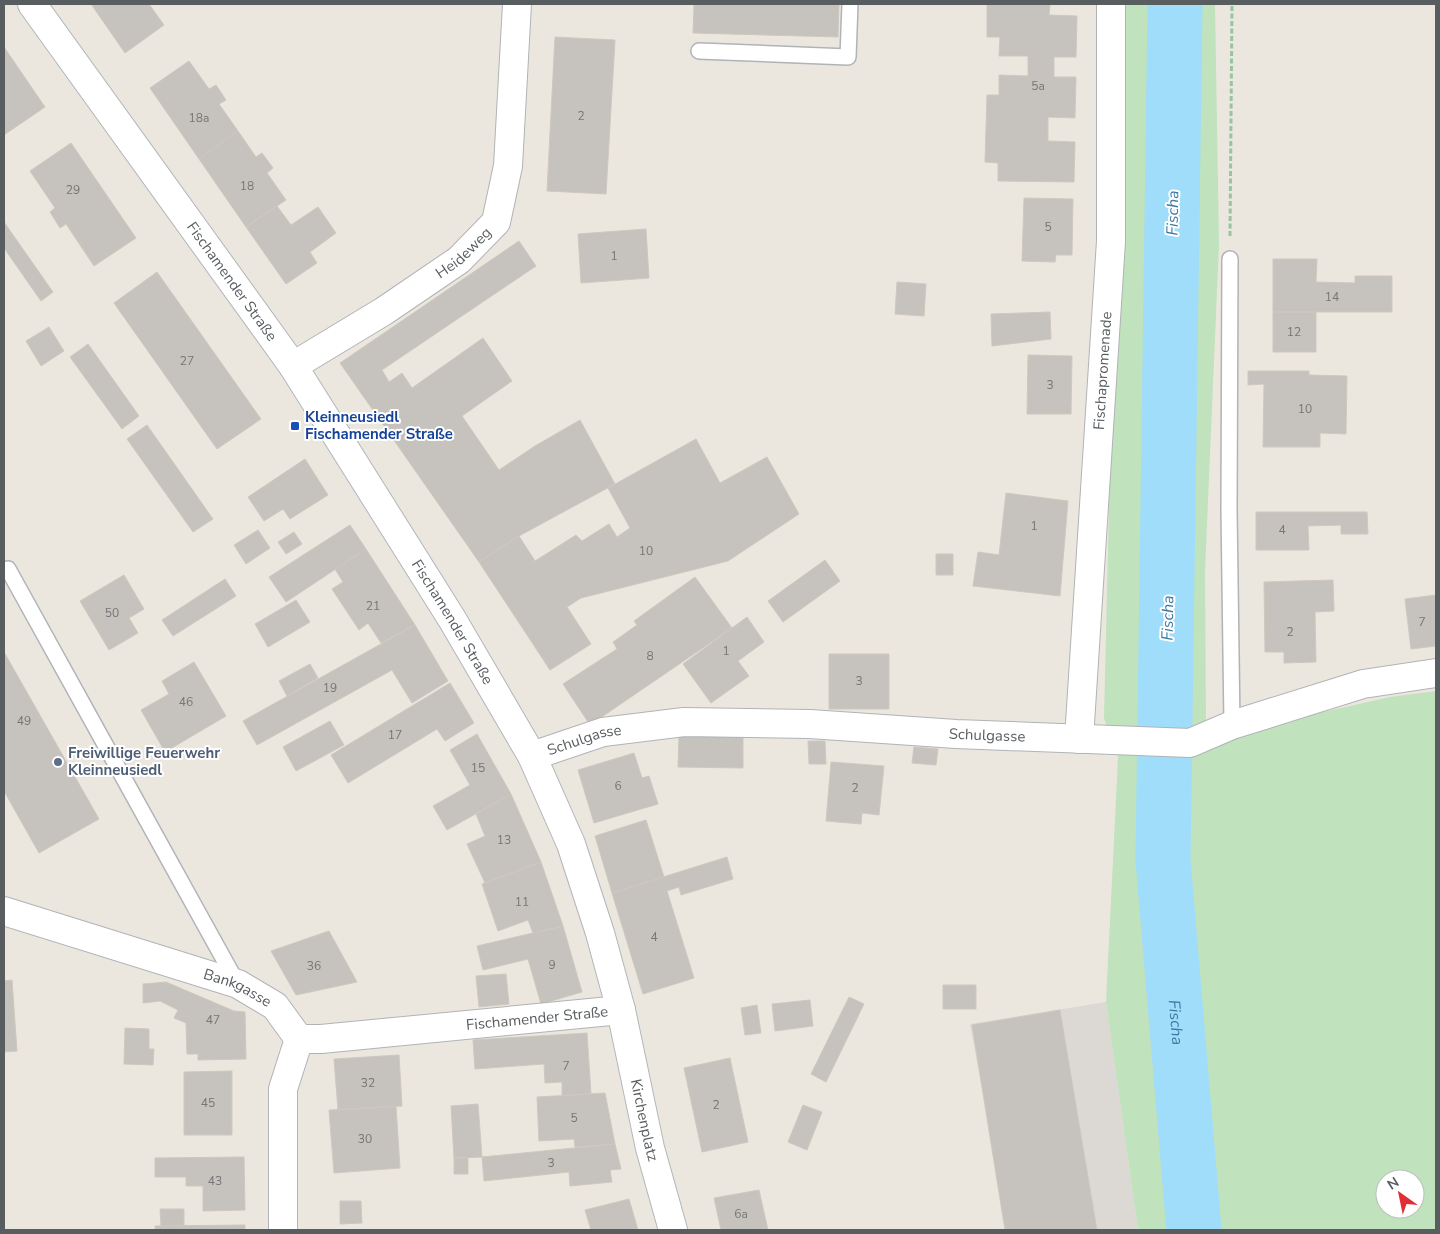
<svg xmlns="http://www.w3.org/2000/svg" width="1440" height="1234" font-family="'Nunito Sans',sans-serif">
  <rect width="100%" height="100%" fill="#ebe7df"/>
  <path fill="#dcd9d4" d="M1106,1002L1138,1230H1008L970,1024Z"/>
  <path fill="#c0e2bc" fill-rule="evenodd" d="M1121,4H1215L1219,245L1205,571L1206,732L1217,736L1390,697L1436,691V1230H1138L1106,1002L1118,758L1104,718ZM1385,1179H1415V1209H1385Z"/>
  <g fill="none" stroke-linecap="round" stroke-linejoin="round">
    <path stroke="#9fddfb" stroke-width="55" id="s1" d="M1175,4L1163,860L1194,1230"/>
  </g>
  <path fill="#c6c2bd" stroke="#cfc8be" d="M91,4H149L164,25L125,53Z
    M694,4H839L838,37L693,33Z
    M987,4H1050L1049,15L1077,16L1076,57H1054V77H1076L1075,118L1048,117V141L1075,142L1074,182L998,181V163L985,162L987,95H999V75L1028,76V56H999L1000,37H987Z
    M555,37L615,40L606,194L547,191Z
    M4,47L45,107L4,135Z
    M189,61L209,89L216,85L226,100L219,104L238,131L199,159L150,88Z
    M238,131L256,157L262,153L273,168L267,173L286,200L246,227L199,159Z
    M71,143L136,238L94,266L66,224L60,228L50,212L55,208L30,171Z
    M1024,198L1073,199L1072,255H1056L1055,262L1022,261Z
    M277,206L291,225L318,207L336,233L310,252L317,263L286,284L246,227Z
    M4,222L53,292L41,301L4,248Z
    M646,229L649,278L581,283L578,234Z
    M519,241L536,266L382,370L389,382L402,373L412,388L483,338L512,381L462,416L499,470L535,446L580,420L615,484L519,536L479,562L340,363Z
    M1273,259H1317L1316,282L1355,283V276H1392V312H1273Z
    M157,272L261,419L217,449L114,303Z
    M897,282L926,284L924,316L895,314Z
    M1050,312L1051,339L992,346L991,314Z
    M1273,312H1316V352H1273Z
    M49,327L64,351L41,366L26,341Z
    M88,344L139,416L122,429L70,357Z
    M1028,355L1072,356L1071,414H1027Z
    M1248,371H1309V375L1347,376L1346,434L1320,433V447H1263L1264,384L1248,385Z
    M147,425L213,519L193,532L127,439Z
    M696,439L720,483L767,457L799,514L728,561L581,598L567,607L591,644L550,670L479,562L519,536L535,561L576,535L582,541L609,524L617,537L630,528L608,488Z
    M305,459L328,495L290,519L283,509L264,521L248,497Z
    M1006,493L1068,501L1060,596L973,586L978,552L999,555Z
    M1256,512H1367L1368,534H1341V525L1308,526L1309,550H1256Z
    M350,525L366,549L286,602L269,577Z
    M258,530L270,548L246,564L234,545Z
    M294,532L302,544L286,554L278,542Z
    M366,549L415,625L381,643L368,623L359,630L332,589L343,582L335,569Z
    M936,554H953V575H936Z
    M825,560L840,581L783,622L768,601Z
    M124,575L144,609L129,618L138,633L109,650L80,601Z
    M695,577L732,628L590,725L563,684L617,649L613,642L637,625L634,621Z
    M225,579L236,596L173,636L162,620Z
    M1333,580L1334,611L1315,612L1316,662L1284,663V652H1265L1264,582Z
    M1436,595V646L1411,649L1405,599Z
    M296,600L310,622L268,647L255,624Z
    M747,617L764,642L738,661L749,676L711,703L683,664Z
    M415,625L448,681L412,703L392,670L257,745L243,721Z
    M4,652L99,819L39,853L4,791Z
    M829,654H889V709H829Z
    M194,662L226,716L165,752L141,710L169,694L162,681Z
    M310,664L318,678L287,696L279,681Z
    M450,683L474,723L445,741L437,729L348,783L331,755Z
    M330,721L344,745L296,771L283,747Z
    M477,734L511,794L447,830L433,806L470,785L450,750Z
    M679,734L743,735V768L678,767Z
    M808,741H825L826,764H809Z
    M914,747L938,749L936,765L912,763Z
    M634,753L642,778L649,776L658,804L594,823L578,770Z
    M831,762L884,766L879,815L862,813L861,824L826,821Z
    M511,794L541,862L485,883L467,844L485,836L476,814Z
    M646,820L664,877L612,893L595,836Z
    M727,857L733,879L681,895L679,887L667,891L694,978L643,994L612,893Z
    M541,862L563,926L533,933L528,920L498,931L482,884Z
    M563,926L582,992L541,1004L528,959L483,970L477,946Z
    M329,931L357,982L296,995L271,951Z
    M506,974L509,1004L479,1007L476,976Z
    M12,980L17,1051L4,1052V981Z
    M166,982L234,1011L245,1012L246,1059L198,1060V1054H187L186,1023L174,1018L178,1010L160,1001L143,1003V984Z
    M943,985H976V1009H943Z
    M849,997L864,1004L826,1082L811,1074Z
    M810,1000L813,1026L775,1031L772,1004Z
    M757,1005L761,1033L745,1035L741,1008Z
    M1060,1010L1097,1230H1005L972,1025Z
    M125,1028L149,1029V1049H154L153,1065L124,1064Z
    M587,1033L591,1094L562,1096V1082L545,1083L544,1064L475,1069L473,1040Z
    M399,1055L402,1106L338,1110L334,1059Z
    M730,1058L748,1142L702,1152L684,1068Z
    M232,1071V1135H184V1072Z
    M605,1093L615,1144L575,1147L574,1139L539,1141L537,1097Z
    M478,1104L482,1157L454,1158L451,1106Z
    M803,1105L822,1112L807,1150L788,1142Z
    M396,1106L400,1168L334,1173L329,1110Z
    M615,1144L621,1169L610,1170L612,1182L570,1186L569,1172L484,1181L482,1157Z
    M244,1157L245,1210L203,1211V1186H186V1177H155V1158Z
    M454,1158H468V1174H454Z
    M759,1190L768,1230H721L714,1198Z
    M629,1199L638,1230H591L585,1210Z
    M340,1201H361L362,1223L340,1224Z
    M160,1209H184V1225L161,1226Z
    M245,1225V1230H155V1226Z"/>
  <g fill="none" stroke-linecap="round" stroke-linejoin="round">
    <g stroke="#b0b3b7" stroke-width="18">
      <path id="service" d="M699,51L848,57L850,4
        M1230,259L1229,509L1232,725
        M8,569L237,983"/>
    </g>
    <g stroke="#b0b3b7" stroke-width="30">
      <g id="minor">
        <path id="s2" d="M293,366L384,311L459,260L496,222L508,166L517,4"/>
        <path id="s3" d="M1079,739L1111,241V4"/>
        <path id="s4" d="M532,756L603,732L684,722L810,724L956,734L1190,743L1232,725L1363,684L1436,673"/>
        <path id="s5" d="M4,911L238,984L275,1006L299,1039"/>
        <path id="s6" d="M299,1039H321L621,1010"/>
        <path d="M283,1230V1089L299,1039"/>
      </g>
    </g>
    <g stroke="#b1b6ba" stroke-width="30">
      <g id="secondary">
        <path id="s7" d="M32,4L293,366L452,619L532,756L571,844L600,933L621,1010L650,1148L673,1230"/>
      </g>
    </g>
    <path stroke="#97c59f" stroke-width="3" stroke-dasharray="5 2.5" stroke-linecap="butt" d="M1230,236L1232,4"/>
    <use href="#service" stroke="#fff" stroke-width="15"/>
    <use href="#minor" stroke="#fff" stroke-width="28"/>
    <use href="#secondary" stroke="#fff" stroke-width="28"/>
  </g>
  <rect fill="#1a4fb4" stroke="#fff" stroke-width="2" x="290" y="421" width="10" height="10" rx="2.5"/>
  <circle fill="#5c6f8a" stroke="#fff" stroke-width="2" cx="58" cy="762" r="5"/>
  <g text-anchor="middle" stroke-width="4" stroke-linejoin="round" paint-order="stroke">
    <g font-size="12" fill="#747677">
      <text x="1038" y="90">5a</text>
      <text x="581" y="120">2</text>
      <text x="199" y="122">18a</text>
      <text x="247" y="190">18</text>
      <text x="73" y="194">29</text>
      <text x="1048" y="231">5</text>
      <text x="614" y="260">1</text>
      <text x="1332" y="301">14</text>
      <text x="1294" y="336">12</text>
      <text x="187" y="365">27</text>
      <text x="1050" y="389">3</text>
      <text x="1305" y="413">10</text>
      <text x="1034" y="530">1</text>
      <text x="1282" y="534">4</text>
      <text x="646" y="555">10</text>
      <text x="373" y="610">21</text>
      <text x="112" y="617">50</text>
      <text x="1422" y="626">7</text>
      <text x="1290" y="636">2</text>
      <text x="726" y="655">1</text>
      <text x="650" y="660">8</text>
      <text x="859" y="685">3</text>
      <text x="330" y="692">19</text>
      <text x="186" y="706">46</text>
      <text x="24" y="725">49</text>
      <text x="395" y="739">17</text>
      <text x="478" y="772">15</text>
      <text x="618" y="790">6</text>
      <text x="855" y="792">2</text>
      <text x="504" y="844">13</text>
      <text x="522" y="906">11</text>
      <text x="654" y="941">4</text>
      <text x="552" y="969">9</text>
      <text x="314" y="970">36</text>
      <text x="213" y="1024">47</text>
      <text x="566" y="1070">7</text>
      <text x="368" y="1087">32</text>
      <text x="208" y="1107">45</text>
      <text x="716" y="1109">2</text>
      <text x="574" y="1122">5</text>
      <text x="365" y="1143">30</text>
      <text x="551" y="1167">3</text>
      <text x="215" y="1185">43</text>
      <text x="741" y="1218">6a</text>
    </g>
    <g font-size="15" fill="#585d60" stroke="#fff">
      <text dy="5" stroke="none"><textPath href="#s2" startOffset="205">Heideweg</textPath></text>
      <text dy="5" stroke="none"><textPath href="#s7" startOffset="342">Fischamender Straße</textPath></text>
      <text dy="5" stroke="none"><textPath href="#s3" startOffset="369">Fischapromenade</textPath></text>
      <text dy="5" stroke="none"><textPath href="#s7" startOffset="748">Fischamender Straße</textPath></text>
      <text dy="5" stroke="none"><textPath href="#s4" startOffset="460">Schulgasse</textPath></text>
      <text dy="5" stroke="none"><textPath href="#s4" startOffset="55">Schulgasse</textPath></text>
      <text dy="5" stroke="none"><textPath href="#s5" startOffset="246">Bankgasse</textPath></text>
      <text dy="5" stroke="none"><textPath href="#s6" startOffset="239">Fischamender Straße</textPath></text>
      <text dy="5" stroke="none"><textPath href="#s7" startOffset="1286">Kirchenplatz</textPath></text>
    </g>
    <g font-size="15" font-weight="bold" fill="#164399" stroke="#fff" text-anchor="start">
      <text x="305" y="422">Kleinneusiedl<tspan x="305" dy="17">Fischamender Straße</tspan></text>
    </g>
    <g font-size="15" font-weight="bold" fill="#4e5e75" stroke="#fff" text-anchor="start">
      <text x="68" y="758">Freiwillige Feuerwehr<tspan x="68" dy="17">Kleinneusiedl</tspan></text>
    </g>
    <g font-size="16" font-style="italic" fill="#3c7aa2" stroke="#fff">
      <text transform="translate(1172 213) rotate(-89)" y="6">Fischa</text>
      <text transform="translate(1167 618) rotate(-89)" y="6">Fischa</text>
      <text dy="6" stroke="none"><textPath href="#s1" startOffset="1019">Fischa</textPath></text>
    </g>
  </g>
  <rect width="1440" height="1234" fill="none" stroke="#585d60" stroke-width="10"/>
  <g transform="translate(1400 1194) rotate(327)"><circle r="24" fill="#ffffff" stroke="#bcbebf"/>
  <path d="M0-4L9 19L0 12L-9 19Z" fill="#e12f35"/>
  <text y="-8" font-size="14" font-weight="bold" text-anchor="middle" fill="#585d60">N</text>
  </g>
</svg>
